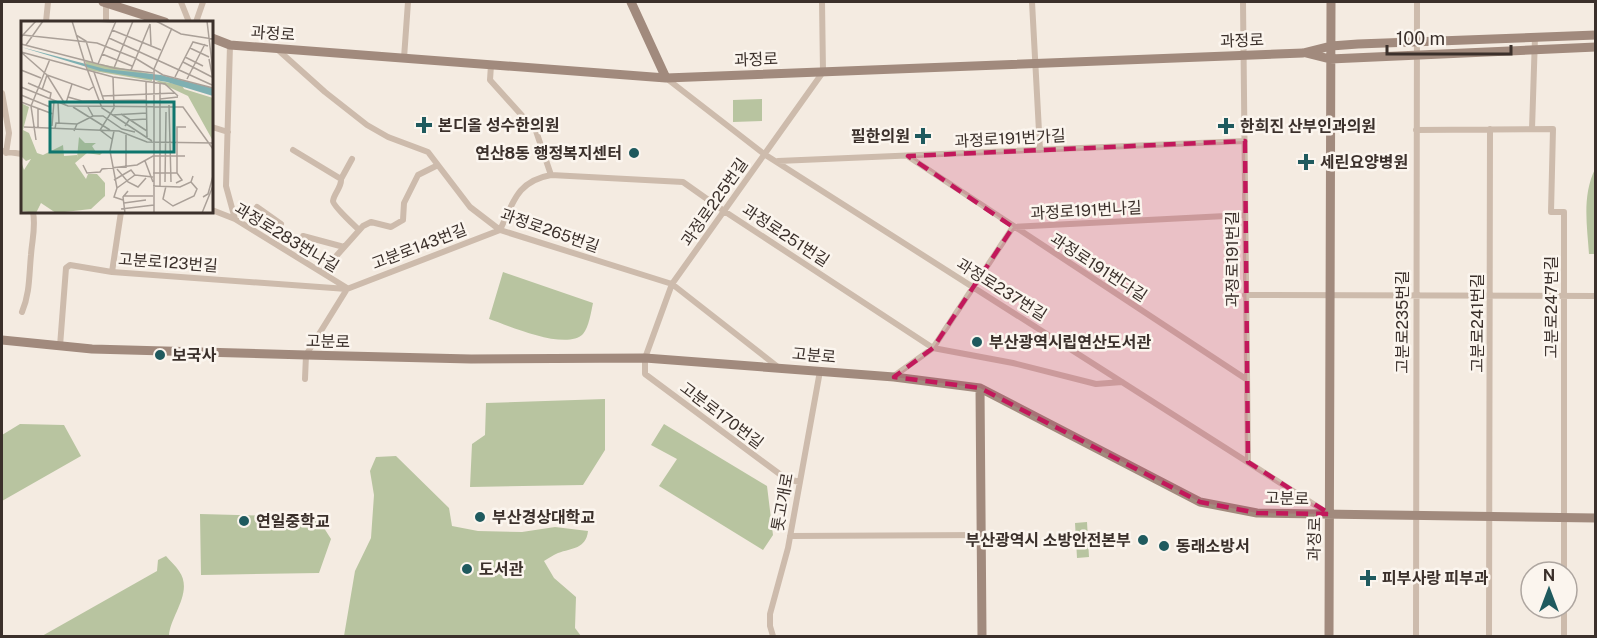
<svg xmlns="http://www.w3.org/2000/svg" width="1597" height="638" font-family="'Public Sans','Noto Sans KR',sans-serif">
  <rect width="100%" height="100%" fill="#f4ebe1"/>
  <path fill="#b8c4a0" d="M762,99V121L733,122V100Z
    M1595,169L1596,254H1589C1587,225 1582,196 1595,169Z
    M503,272L593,303C591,312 589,327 583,334C566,351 510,326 489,319Z
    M605,399V450L583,485L470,487L472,444L485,435L486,403Z
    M20,424L64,425L81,456L2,501V435Z
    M664,424L767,486L773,535L763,550L659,486L677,459L651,445Z
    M396,456L449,508L452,526L478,531L522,532L555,527L588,531C586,549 572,548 558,553C553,555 549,558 544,561L554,578L576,597L575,628L581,636H344L355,571L371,538L374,495L370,471L376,457Z
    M200,514L317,517L331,539L319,573L201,575Z
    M1087,522L1089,557L1077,558L1075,523Z
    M166,556C170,561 176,566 179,571C194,592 170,616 169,636H42L157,571L158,560Z"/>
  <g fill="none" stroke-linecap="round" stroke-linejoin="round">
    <path stroke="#cdbbac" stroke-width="6" d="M106,2V22
      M181,2L189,22
      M1032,2L1040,150
      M1243,2L1248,462
      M46,22L48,2
      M196,22L203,2
      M230,45L226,186L235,219
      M277,49L325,92L367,125L388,137L428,152L470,207L500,230L672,284L778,367
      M404,58L408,2
      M491,65L490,80L536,131L551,175L683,182L724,211L933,348L1013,363L1096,384L1122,382
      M666,78L764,154L1329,514
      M2,93L9,133L6,153
      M212,127L228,132
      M1532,129L1535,37
      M1416,130L1553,129L1551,212H1564V572
      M293,150L341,179C342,187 334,193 333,201C333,206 355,226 359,230
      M2,151L22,154
      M909,157L1246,379
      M778,161L1245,141
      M341,179L352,159
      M257,207L281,224
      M212,210L235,219L347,288
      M303,236L344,247
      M112,272L121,212
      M322,272L363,226L371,222L391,227L403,220L404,203L418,175L438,165
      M1245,295L1596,296
      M22,312C30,293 29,275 31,255C32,240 36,227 33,212
      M60,346L66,268L70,265L112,272L347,289
      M894,376L933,348L1013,227L1245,215
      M305,379L306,355L347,289L500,230C513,203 517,181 551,175
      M799,482L785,478L645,374V358L672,284L823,72L822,2
      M790,536L981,535
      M773,636L770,626V614L788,548L820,371
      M1416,636L1417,2
      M1489,636L1490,129
      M1564,636V608"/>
    <path stroke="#a18a7d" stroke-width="9" d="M103,2L165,22
      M631,2L666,78
      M212,38L230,45L666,78L1303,53L1331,46L1358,44L1596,35
      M1306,53L1330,59L1596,47
      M2,340L92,349L306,355L471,359L645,358L894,377L980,388L1200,502L1257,513L1596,518
      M980,388L982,636
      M1329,636L1331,2"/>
  </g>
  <path fill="#c2185b" fill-opacity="0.2" stroke="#c2185b" stroke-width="4.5" stroke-dasharray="12 8" stroke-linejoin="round" d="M1245,141L1248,462L1330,514L1257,513L1200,502L980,388L894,377L933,348L1013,227L908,156Z"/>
  <g fill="#1f5a5e" stroke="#fbf5ee" stroke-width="2">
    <path d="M421 116h6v6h6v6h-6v6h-6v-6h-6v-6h6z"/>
    <path d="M1223 117h6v6h6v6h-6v6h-6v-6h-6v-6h6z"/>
    <path d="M920 127h6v6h6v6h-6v6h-6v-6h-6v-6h6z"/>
    <circle cx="634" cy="153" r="6"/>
    <path d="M1303 153h6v6h6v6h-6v6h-6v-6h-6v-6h6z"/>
    <circle cx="977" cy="342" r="6"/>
    <circle cx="160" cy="355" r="6"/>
    <circle cx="480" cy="517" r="6"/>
    <circle cx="244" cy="521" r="6"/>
    <circle cx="1143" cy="540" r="6"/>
    <circle cx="1164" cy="546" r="6"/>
    <circle cx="467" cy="569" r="6"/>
    <path d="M1365 569h6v6h6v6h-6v6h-6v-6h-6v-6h6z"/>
  </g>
  <g text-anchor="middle" stroke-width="5" stroke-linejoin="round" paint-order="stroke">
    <g font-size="16" fill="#3b302b" stroke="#fbf5ee">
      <text transform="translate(273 33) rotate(4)" y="6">과정로</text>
      <text transform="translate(1242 40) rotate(-2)" y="6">과정로</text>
      <text transform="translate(756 59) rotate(-2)" y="6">과정로</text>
      <text transform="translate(1010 138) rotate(-3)" y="6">과정로191번가길</text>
      <text transform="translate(714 202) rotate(-55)" y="6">과정로225번길</text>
      <text transform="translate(1086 210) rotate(-3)" y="6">과정로191번나길</text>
      <text transform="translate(550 230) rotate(19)" y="6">과정로265번길</text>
      <text transform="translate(786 235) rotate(33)" y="6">과정로251번길</text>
      <text transform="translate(287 237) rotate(31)" y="6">과정로283번나길</text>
      <text transform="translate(419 246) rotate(-21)" y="6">고분로143번길</text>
      <text transform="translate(1232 259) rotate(-90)" y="6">과정로191번길</text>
      <text transform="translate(168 262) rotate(4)" y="6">고분로123번길</text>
      <text transform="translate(1099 267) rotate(33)" y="6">과정로191번다길</text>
      <text transform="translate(1002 289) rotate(32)" y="6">과정로237번길</text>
      <text transform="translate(1551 307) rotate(-90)" y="6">고분로247번길</text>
      <text transform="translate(1402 322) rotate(-90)" y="6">고분로235번길</text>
      <text transform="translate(1477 323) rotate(-90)" y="6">고분로241번길</text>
      <text transform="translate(328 341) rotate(1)" y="6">고분로</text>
      <text transform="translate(814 355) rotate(5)" y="6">고분로</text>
      <text transform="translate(722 415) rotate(37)" y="6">고분로170번길</text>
      <text transform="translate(1287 498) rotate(1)" y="6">고분로</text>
      <text transform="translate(782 502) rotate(-80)" y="6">톳고개로</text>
      <text transform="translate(1314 539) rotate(-89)" y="6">과정로</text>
    </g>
    <g font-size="16" font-weight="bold" fill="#3b302b" stroke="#fbf5ee" text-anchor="start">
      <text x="438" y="131">본디올 성수한의원</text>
      <text x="1240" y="132">한희진 산부인과의원</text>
      <text x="910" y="142" text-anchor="end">필한의원</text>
      <text x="622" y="159" text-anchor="end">연산8동 행정복지센터</text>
      <text x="1320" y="168">세린요양병원</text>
      <text x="989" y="348">부산광역시립연산도서관</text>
      <text x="172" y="361">보국사</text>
      <text x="492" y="523">부산경상대학교</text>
      <text x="256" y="527">연일중학교</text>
      <text x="1131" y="546" text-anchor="end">부산광역시 소방안전본부</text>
      <text x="1176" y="552">동래소방서</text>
      <text x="479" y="575">도서관</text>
      <text x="1382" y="584">피부사랑 피부과</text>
    </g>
  </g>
  <g transform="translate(21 21)">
    <rect width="192" height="192" fill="#f4ebe1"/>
    <path d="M64,40L130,53L131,60L67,49ZM133,59L161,64L163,68L192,77V120L167,75ZM0,82L8,86L2,109L8,112L16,132L22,134L42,124L43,135L56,134V137L58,116L64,122H75L71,125L75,131L83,130L79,134L66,132L54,142L65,158L67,153H76L84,162V175L70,188L35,192L20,182L15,192L0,190V140L3,149L10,138L5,140L0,135Z" fill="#b8c4a0"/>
    <path d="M0,26L84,48L140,54L192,67V75L146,61L79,50Z" fill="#7fb0b2"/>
    <path fill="none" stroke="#aaa098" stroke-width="1.5" d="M51,0L63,39M74,0L93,1M135,0L160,13L192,18M186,0L192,51M129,3L130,24M91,9L140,29M2,14L76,22L114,37L142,54L192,67M55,14L65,20L72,42M0,16L15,0M88,17L191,64M0,23L93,47L132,52M5,24L22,0M169,27L188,36M0,31L92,56L144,63L157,75M1,32L26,54L44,83M81,33L111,45M164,36L182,45M188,38L192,58M63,40L81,87L131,120M162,41L191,56M77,43L95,0M93,47L112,0M0,49L20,57M110,49L129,3M73,51L83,80M154,56L172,21L187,25M166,58L184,23M125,60L126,117M7,62L30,72L29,77M0,66L47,85L162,86L192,128M21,69L26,54L68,69L72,66M0,74L29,86M81,75L154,72M47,76L61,80L125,79M139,78L157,76M0,81L32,93M37,81L38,102M45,82L51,63M148,84L150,161M52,86L89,109M67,86L72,95H82L101,108L114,111M17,88V106M100,93L126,110M91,94L126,92M31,105L33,80M104,105L108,99L126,98M3,106L98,110L126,121L192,122M34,108L35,102L56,103M53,110L56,103L72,95M93,110L89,130L96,167L93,176L102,179M105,112V147M91,118L79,109L93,87L92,56M15,119L10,85L29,38M124,140L132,161M62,144L66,152L79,151L81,148L116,144L132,135H164M96,148L107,161L117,166L125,157M132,152H156M93,159L110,149L114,154M144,161L145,91M155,162L161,159L156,152V106H165M132,165L159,166L170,161L172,155M139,165V62M145,165L142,178L152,185L173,175L176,168L170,161M96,167L114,154L132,156M102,175H132M182,176L187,173L192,155M103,182L125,179M100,188L133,184M104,192L102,176L107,170M133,192V48L151,7M181,192L192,165"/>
    <path fill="#0f766e" fill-opacity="0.15" stroke="#0f766e" stroke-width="3" d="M29,81H153V131H29Z"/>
    <rect width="192" height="192" fill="none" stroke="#3b302b" stroke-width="3"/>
  </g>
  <rect width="1597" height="638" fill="none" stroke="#3b302b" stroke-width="6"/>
  <g transform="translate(1549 590)"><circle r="28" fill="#fbf5ee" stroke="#aea6a0" stroke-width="1.5"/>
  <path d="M0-4.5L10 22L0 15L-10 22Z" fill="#1f5a5e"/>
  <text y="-9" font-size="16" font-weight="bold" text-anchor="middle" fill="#3b302b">N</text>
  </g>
  <path d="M1387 45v9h124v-9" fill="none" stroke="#3b302b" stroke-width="3"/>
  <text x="1396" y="45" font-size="18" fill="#3b302b" stroke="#fbf5ee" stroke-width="4.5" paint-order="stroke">100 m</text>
</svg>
